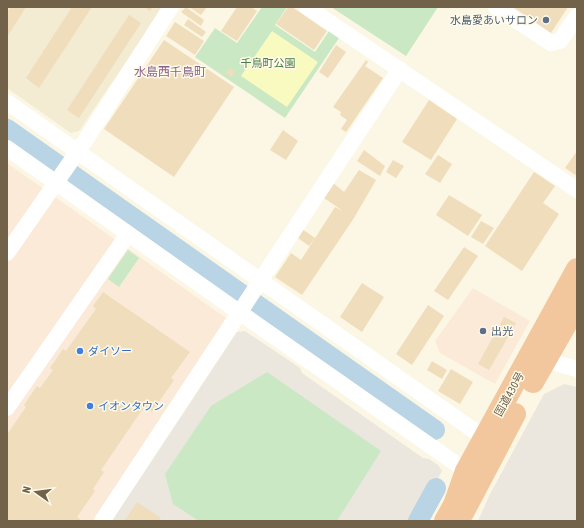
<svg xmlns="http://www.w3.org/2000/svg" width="584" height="528" font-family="'Asap Condensed','Noto Sans JP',sans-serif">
  <rect width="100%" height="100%" fill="#fbf7e4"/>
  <path fill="#f3ebd2" d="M7,7H163L79,131L71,133L7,88Z"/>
  <path fill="#fbead8" d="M7,163L226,318L93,521H7Z
    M473,288L530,321L495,384L440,353L435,341Z"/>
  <path fill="#ebe7de" d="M245,331L300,368L302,373L423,458L429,459L438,465L442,471L414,521H112L237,332Z
    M564,384L577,387V521H478L489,496L544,394Z"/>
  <path fill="#c9e8c3" d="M262,7H287L275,25L315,52L329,31L339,38L285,118L195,57L215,28L237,43Z
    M331,7H438L406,56Z
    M128,250L139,258L119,287L108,279Z
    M267,372L381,451L337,521H199L173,504L165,474L211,406Z"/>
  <path fill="#f9fabf" d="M272,31L318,62L287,107L241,76Z"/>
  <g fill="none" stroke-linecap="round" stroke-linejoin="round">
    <path stroke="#a0c1d5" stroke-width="3.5" d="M7,120L65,161
      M72,165L249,292
      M256,296L439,425
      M427,521L443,492"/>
    <path stroke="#b9d4e4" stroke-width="20" d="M7,129L435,430
      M418,521L436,488"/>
  </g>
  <path fill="#f0ddbc" d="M11,7H26L7,37V12Z
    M72,7H92L39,88L26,78Z
    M144,7H153L150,11Z
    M186,7L204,20L201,26L181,12Z
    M189,7H207L201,15Z
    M237,7H251L257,11L237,41L221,31Z
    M288,7H292L327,31L314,50L276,24Z
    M513,7H568L551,33Z
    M129,15L141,23L79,118L67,110Z
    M188,19L206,32L202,37L184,25Z
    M175,22L204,41L195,55L166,36Z
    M164,40L234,87L174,177L104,129Z
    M336,45L346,52L328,78L319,72Z
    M366,60L368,62L365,66L383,78L346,132L341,129L347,120L340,115L341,112L333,107Z
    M230,68L235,72L231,77L226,73Z
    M429,100L457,119L431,160L402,142Z
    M283,130L298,141L286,160L270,150Z
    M364,150L385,166L380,176L357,161Z
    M577,151V176L565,168Z
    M438,155L452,164L440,183L425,174Z
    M393,160L404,166L396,178L386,172Z
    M359,170L376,180L354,218L302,295L275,277L291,253L301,260L335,207L343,211L321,196L332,182L344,192Z
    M534,172L555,186L543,203L559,214L522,271L485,246Z
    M449,195L482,215L468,236L436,215Z
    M481,221L494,228L483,244L471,237Z
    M302,229L315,238L309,246L298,238Z
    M464,247L478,256L448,300L434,291Z
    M362,283L384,297L362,332L340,317Z
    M103,292L190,352L171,378L174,380L152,412L144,407L101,470L104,472L93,489L95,491L77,517L80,519L79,521H7V432L8,433L26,407L24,405L37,386L40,388L53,370L50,368L63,349L66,351L96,309L93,306Z
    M428,305L444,316L412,365L396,354Z
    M504,317L516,323L489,370L478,364Z
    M432,361L447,370L442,379L427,370Z
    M451,369L473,382L460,404L438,391Z
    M137,502L161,518L159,521H124Z"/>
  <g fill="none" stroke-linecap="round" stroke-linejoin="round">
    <path stroke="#fff" stroke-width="16" d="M307,7L577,190
      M496,7L551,43L560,41L577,16
      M7,102L268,286L493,444
      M7,148L239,312L475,477
      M7,253L85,141L171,7
      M536,358L577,369
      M7,408L128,234
      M102,521L400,69"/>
    <path stroke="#f3c79d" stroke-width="22" d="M533,382L577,305
      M463,513L515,414
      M445,521L454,505L466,471L577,269"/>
  </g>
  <g fill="#5c6f8a" stroke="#fefbea" stroke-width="1.5">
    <circle cx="546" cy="20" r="4"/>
    <circle cx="483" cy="331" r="4"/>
  </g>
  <g fill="#3f7fe0" stroke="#fefbea" stroke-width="1.5">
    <circle cx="80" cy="351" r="4"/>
    <circle cx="90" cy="406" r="4"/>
  </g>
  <g text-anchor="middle" stroke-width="3" stroke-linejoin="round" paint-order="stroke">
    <g font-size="11" fill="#4e5e75" stroke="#fefbea" text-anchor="end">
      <text x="538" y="24">水島愛あいサロン</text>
      <text x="491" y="335" text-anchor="start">出光</text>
    </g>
    <g font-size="11" fill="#497d46" stroke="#fefbea">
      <text x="268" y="67">千鳥町公園</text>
    </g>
    <g font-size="11" fill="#366cbe" stroke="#fefbea" text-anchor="start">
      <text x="88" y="355">ダイソー</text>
      <text x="98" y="410">イオンタウン</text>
    </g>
    <g font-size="11" fill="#72624a" stroke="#fefbea">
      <text transform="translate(509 394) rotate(-61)" y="4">国道430号</text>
    </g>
    <g font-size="12" fill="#8b628f" stroke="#fefbea">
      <text x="170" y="76">水島西千鳥町</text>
    </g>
  </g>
  <rect width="584" height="528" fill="none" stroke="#72624a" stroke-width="16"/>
  <g transform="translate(36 492) rotate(284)" stroke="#fefbea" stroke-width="3" paint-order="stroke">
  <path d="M0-3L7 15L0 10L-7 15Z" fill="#72624a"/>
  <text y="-6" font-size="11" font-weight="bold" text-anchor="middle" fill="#72624a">N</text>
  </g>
</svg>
